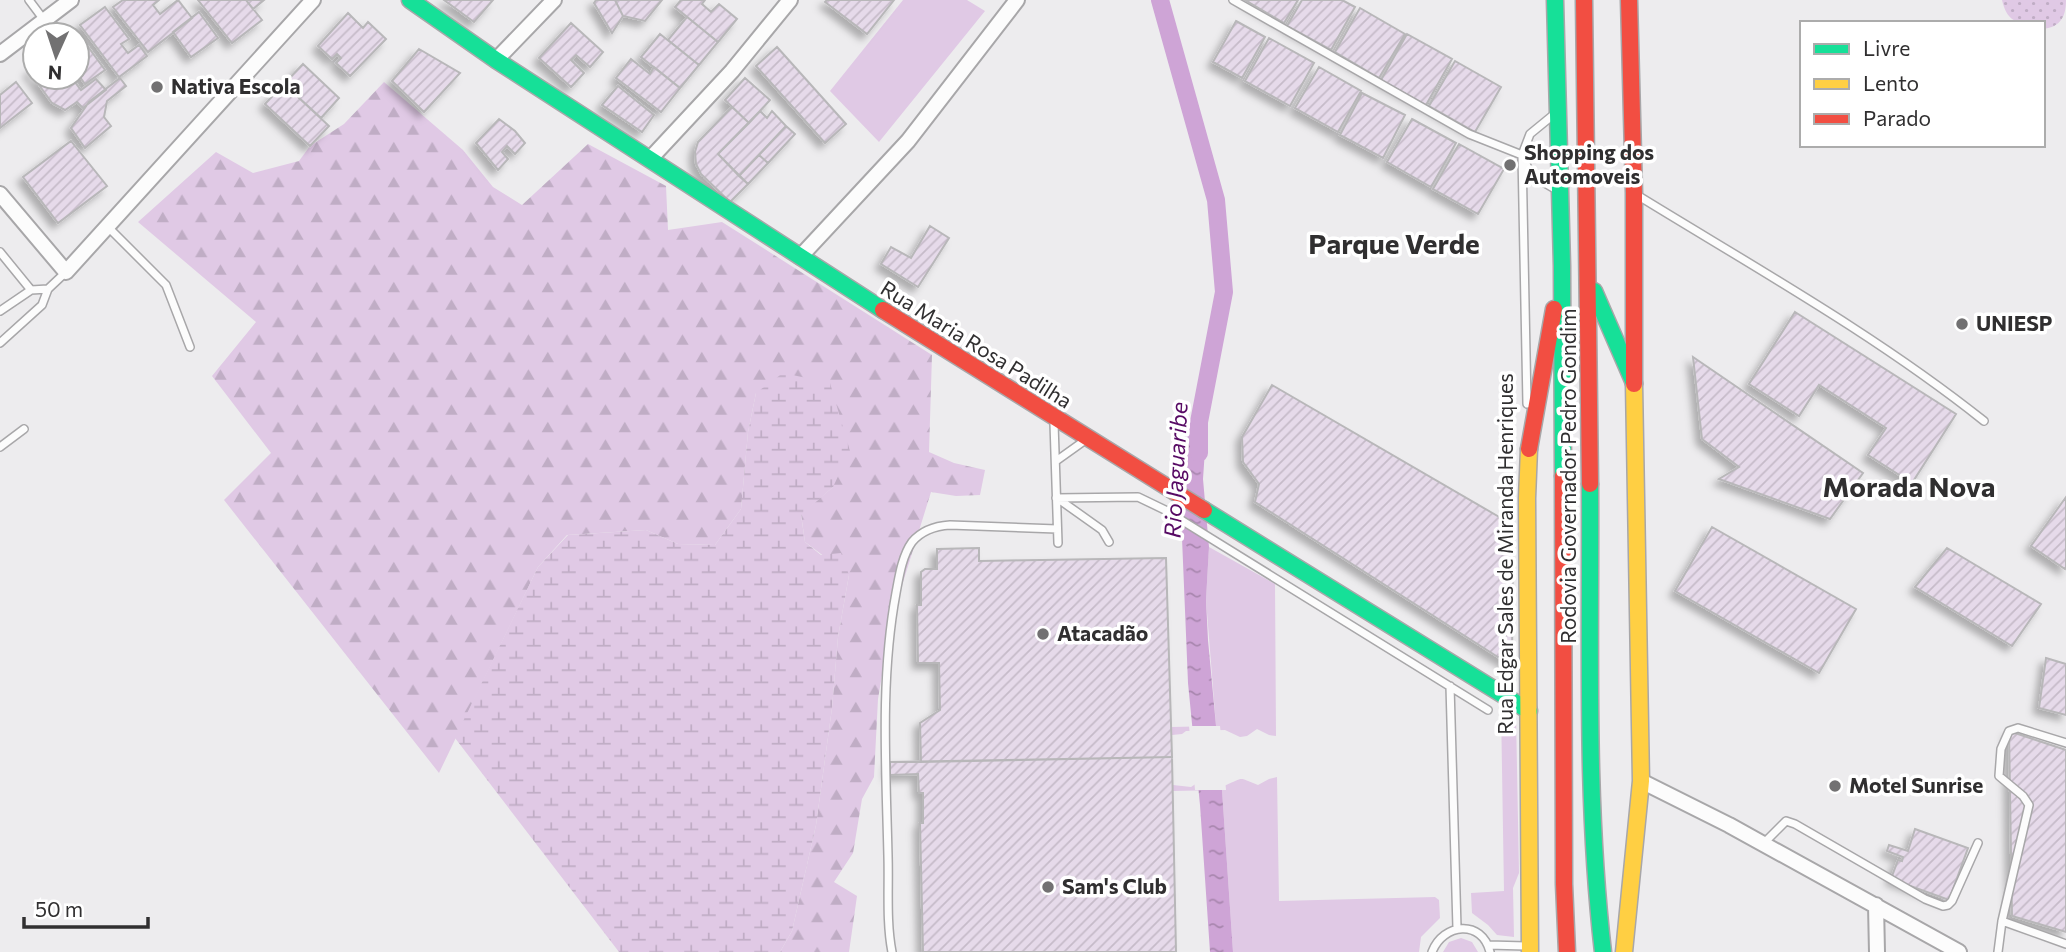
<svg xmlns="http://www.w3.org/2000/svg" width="2066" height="952" font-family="Commissioner,sans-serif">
  <defs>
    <pattern id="forest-firs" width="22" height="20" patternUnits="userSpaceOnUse" patternTransform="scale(1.75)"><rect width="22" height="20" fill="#e0c9e5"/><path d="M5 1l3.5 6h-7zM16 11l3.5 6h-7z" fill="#c0adc5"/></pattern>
    <pattern id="wetland-marsh" width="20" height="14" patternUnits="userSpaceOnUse" patternTransform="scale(1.75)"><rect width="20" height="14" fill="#e0c9e5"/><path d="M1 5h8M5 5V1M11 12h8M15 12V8" fill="none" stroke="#c0adc5"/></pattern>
    <pattern id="park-dots" width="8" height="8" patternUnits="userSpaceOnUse" patternTransform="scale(1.75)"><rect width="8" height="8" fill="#e0c9e5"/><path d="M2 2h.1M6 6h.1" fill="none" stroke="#c0adc5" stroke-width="1.8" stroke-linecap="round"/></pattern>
    <pattern id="water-ripples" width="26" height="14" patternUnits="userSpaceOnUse" patternTransform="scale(1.75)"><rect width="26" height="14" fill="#cea4d6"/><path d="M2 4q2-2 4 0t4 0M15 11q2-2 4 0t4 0" fill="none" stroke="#a886ae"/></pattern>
    <pattern id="building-hatch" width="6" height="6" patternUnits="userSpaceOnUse" patternTransform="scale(1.75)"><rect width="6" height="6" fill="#e6daea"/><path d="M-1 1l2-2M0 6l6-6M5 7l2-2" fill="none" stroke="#c6bbc9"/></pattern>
    <filter id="shadow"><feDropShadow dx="-5.5" dy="5.5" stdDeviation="3.5" flood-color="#0004"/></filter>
  </defs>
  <rect width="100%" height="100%" fill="#edecee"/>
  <path fill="#e0c9e5" d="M903,0H967L985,11L879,142L830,91Z
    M1209,547L1275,584L1276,736L1269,735L1257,729L1247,736L1240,737L1225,730L1186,731L1182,734L1172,735V727L1216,726L1206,600Z
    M1501,707L1516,715L1519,873L1513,888L1514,937L1497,935L1488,925L1472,913L1471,893L1504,891Z
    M1277,777L1279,901L1435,897L1439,900L1440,918L1421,937L1419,952H1233L1222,790L1173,791V785L1191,787L1200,781L1224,786C1246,777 1236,777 1258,785L1269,779Z
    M1461,938L1472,942L1478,952H1443L1449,942Z"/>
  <path fill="url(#forest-firs)" d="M384,82L463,150L493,187L522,205L588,144L666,186L668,230L722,222L932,355L929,452L954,463L985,470L980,495L956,496L931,492L891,621L878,699L874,777L862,799L853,853L834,882L857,896L849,952H780L792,931L816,825L832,708L838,637L849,575L805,542L801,514L833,487L756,393L748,432L741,509L715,545L678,544L646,530L567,535L538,567L439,773L224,500L271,453L212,376L256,322L138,222L216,152L253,173L299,161L310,146L344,124Z"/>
  <path fill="url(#wetland-marsh)" d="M783,373L830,383L850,451L833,487L801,515L805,542L821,555L841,553L849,575L838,637L832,708L816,825L792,931L780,952H619L455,738L538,567L568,535L646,530L678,544L715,545L741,509L748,432L756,393Z"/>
  <path fill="url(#park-dots)" d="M2002,0H2066C2066,16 2061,27 2043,29V23C2021,23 2008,26 2002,0Z"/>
  <path fill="url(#water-ripples)" d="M1185,426L1206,435L1203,479L1209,547L1206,600L1208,640L1222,790L1233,952H1210L1200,805L1188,683L1182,538Z"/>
  <path fill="#edecee" d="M1189,726H1220L1226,790H1195Z"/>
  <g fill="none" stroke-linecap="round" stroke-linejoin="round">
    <path stroke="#cea4d6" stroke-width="18" d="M1160,0L1216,200L1224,292L1199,422V453"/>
  </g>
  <path fill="url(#building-hatch)" stroke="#b8b7b9" stroke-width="2" filter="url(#shadow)" d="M123,0H159L153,5L160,14L178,0L192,18L148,52L113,7Z
    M198,0H246L262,20L232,43Z
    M246,0H264L253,9Z
    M444,0H493L474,22Z
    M596,0H615L623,16L612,33L594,3Z
    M615,0H662L645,21L623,16Z
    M681,0H705L702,4L711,12L719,4L737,19L718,42L675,7Z
    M827,0H894L867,34L825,2Z
    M1245,0H1298L1284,23Z
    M1302,0H1342L1355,7L1331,50L1287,26Z
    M105,7L129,39L121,44L128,53L139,45L147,56L119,77L80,25Z
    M1360,8L1405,34L1379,78L1335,52Z
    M199,12L218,38L191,57L173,32Z
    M348,13L363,28L368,22L386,39L350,76L336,63L341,58L337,54L332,59L318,46Z
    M687,17L718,42L699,65L668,40Z
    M1236,21L1265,37L1242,78L1213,62Z
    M571,23L603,52L590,67L576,55L571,60L584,73L571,87L539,58Z
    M75,29L105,70L85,84L77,73V35H67Z
    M660,34L699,65L680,88L641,57Z
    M1407,34L1452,59L1426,105L1381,80Z
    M1269,38L1314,63L1290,106L1245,81Z
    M777,47L846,124L825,143L756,66Z
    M419,49L460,73L424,112L392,81Z
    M631,59L650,74L654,67L680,88L661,112L616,78Z
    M1455,61L1501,87L1475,132L1429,106Z
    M303,64L339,98L321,118L284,84Z
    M35,67V77H71L81,90L96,79L106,90L83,108L77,102L65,110L52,103L29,71Z
    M1319,67L1361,91L1338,132L1295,108Z
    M120,78L126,86L107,101L104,117L111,126L85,148L71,128L89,102Z
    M745,78L770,100L749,123L725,100Z
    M16,82L32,103L0,128V95Z
    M284,84L329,126L310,146L265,104Z
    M618,86L654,115L642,132L602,105Z
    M1362,93L1405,115L1383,158L1340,135Z
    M732,107L749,123L718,154L748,184L730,202L701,174L696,164L695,152L698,142Z
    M760,111L767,118L772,111L786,126L739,176L718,154Z
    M499,119L515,131L525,143L515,154L507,146L502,152L508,159L498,170L476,143Z
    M1412,119L1456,143L1431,187L1387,162Z
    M786,126L795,134L768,163L759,155Z
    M71,141L107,186L58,223L23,177Z
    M1459,144L1504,169L1478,214L1433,189Z
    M759,155L768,163L748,184L739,176Z
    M930,226L949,238L918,287L881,264L891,247L911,258Z
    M1795,312L1956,414L1912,483L1868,455L1886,428L1819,385L1799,416L1749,384Z
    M1693,357L1863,473L1830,519L1719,479L1739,467L1702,439Z
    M1272,385L1513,525L1512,666L1255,502L1259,484L1243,462L1242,437Z
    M2066,497V567L2065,569L2031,546Z
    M1712,527L1856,609L1819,673L1675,591Z
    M979,548V561L1166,558L1172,757L921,762L920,723L940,710L939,663H918L917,605H921V572L925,569H937V549Z
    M1947,548L2041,604L2012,646L1915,587Z
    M2046,658L2066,664V715L2039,708Z
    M2009,731L2066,750V932L2012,916Z
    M1172,757L1176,952H923L920,823H923V793H919L918,774L890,775V762Z
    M1915,829L1968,848L1949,900L1891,879L1898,860L1902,861L1903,857L1887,851L1889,845L1908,851Z"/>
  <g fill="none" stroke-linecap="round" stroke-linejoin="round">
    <g stroke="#a8a7a9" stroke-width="10">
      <path id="lane" d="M29,0L44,20
        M1233,0L1469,134L1522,155L1531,175L1555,189
        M1637,195C1754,267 1876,335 1984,421
        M108,227L166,285L190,347
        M0,252L31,290
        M0,311L31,290L48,289
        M0,343L42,305L48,289L66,272
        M1527,404L1522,155L1530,134L1552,116
        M1054,423L1058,543
        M0,447L24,429
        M1056,461L1084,441
        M1056,498L1138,497L1165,510L1488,710
        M1057,498L1102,530L1109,542
        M1450,686L1457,928
        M1763,844L1786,821L1795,824L1925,899L1943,906L1948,905L1952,901L1978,843
        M2002,921L2066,944
        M1488,945L1526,946
        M892,952C886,921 889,887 888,856C886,768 880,679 896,593C899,577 902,556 912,542C922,530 935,526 950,525L1057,529
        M1432,952C1443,923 1482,919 1490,952
        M1998,952L2002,921L2029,805L2023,796L1999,776L2001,749L2009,731L2018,728L2066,743"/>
    </g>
    <g stroke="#a8a7a9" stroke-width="18">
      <path id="street" d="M0,54L71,0
        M496,60L554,0
        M650,159L732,71L790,0
        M0,194L66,272L313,0
        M800,257L908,141L1017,0
        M1641,781L1729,825L1959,952
        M1876,905L1877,952"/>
    </g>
    <g stroke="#a8a7a9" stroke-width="19">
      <path id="fast" d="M410,0L496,60L883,310
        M1555,0L1562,266L1563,476
        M1594,291L1634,383
        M1590,484C1591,640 1585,797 1603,952
        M1204,510L1529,711"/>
    </g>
    <g stroke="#a8a7a9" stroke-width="19">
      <path id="slow" d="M1529,449L1527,498L1530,952
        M1624,952L1641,781L1634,384"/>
    </g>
    <g stroke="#a8a7a9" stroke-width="19">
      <path id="jam" d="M1584,0L1590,484
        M1629,0L1634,193V384
        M883,310L1204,510
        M1529,449L1554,309
        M1563,476L1564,884L1567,952"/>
    </g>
    <use href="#lane" stroke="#fcfcfc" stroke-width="7"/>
    <use href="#street" stroke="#fcfcfc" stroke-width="14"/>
    <use href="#fast" stroke="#16e098" stroke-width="16"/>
    <use href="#slow" stroke="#ffcf43" stroke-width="16"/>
    <use href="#jam" stroke="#f24e42" stroke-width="16"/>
  </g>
  <g fill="#727172" stroke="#fff" stroke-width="2.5">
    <circle cx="157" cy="87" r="7"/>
    <circle cx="1510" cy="165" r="7"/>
    <circle cx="1962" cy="324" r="7"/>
    <circle cx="1043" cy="634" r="7"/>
    <circle cx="1835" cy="786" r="7"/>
    <circle cx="1048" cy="887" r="7"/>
  </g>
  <g text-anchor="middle" stroke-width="7" stroke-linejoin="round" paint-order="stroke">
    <g font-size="21" font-weight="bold" fill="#302f30" stroke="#fff" text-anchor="start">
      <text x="171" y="94">Nativa Escola</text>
      <text x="1524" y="160">Shopping dos<tspan x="1524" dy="24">Automoveis</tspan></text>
      <text x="1976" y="331">UNIESP</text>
      <text x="1057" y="641">Atacadão</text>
      <text x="1849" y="793">Motel Sunrise</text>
      <text x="1062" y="894">Sam's Club</text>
    </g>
    <g font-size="21" fill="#302f30" stroke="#fff">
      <text transform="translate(976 345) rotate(32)" y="7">Rua Maria Rosa Padilha</text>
      <text transform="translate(1569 476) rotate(-90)" y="7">Rodovia Governador Pedro Gondim</text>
      <text transform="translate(1506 554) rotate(-90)" y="7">Rua Edgar Sales de Miranda Henriques</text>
    </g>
    <g font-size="23" font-style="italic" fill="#570a64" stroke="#fff">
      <text transform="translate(1176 470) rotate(-87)" y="8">Rio Jaguaribe</text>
    </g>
    <g font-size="28" font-weight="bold" fill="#302f30" stroke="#fff">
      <text x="1394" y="254">Parque Verde</text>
      <text x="1909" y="497">Morada Nova</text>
    </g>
  </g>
  <rect x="1800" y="21" width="245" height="126" fill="#ffffff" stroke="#acacac" stroke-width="2"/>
  <rect x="1814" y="44" width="35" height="10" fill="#16e098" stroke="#acacac" stroke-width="2"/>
  <text x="1863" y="56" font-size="21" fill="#302f30">Livre</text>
  <rect x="1814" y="79" width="35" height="10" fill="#ffcf43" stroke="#acacac" stroke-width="2"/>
  <text x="1863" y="91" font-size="21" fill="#302f30">Lento</text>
  <rect x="1814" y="114" width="35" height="10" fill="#f24e42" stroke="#acacac" stroke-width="2"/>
  <text x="1863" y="126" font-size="21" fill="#302f30">Parado</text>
  <g transform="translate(56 56) rotate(183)"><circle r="33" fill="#ffffff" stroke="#acacac" stroke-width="2"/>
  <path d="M0-5L12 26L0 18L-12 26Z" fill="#727172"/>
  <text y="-10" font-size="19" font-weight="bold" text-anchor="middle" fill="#302f30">N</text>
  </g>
  <path d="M24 917v10h124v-10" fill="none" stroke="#302f30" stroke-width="3.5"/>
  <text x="35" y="917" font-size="21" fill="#302f30" stroke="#ffffff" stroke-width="5" paint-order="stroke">50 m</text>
</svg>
